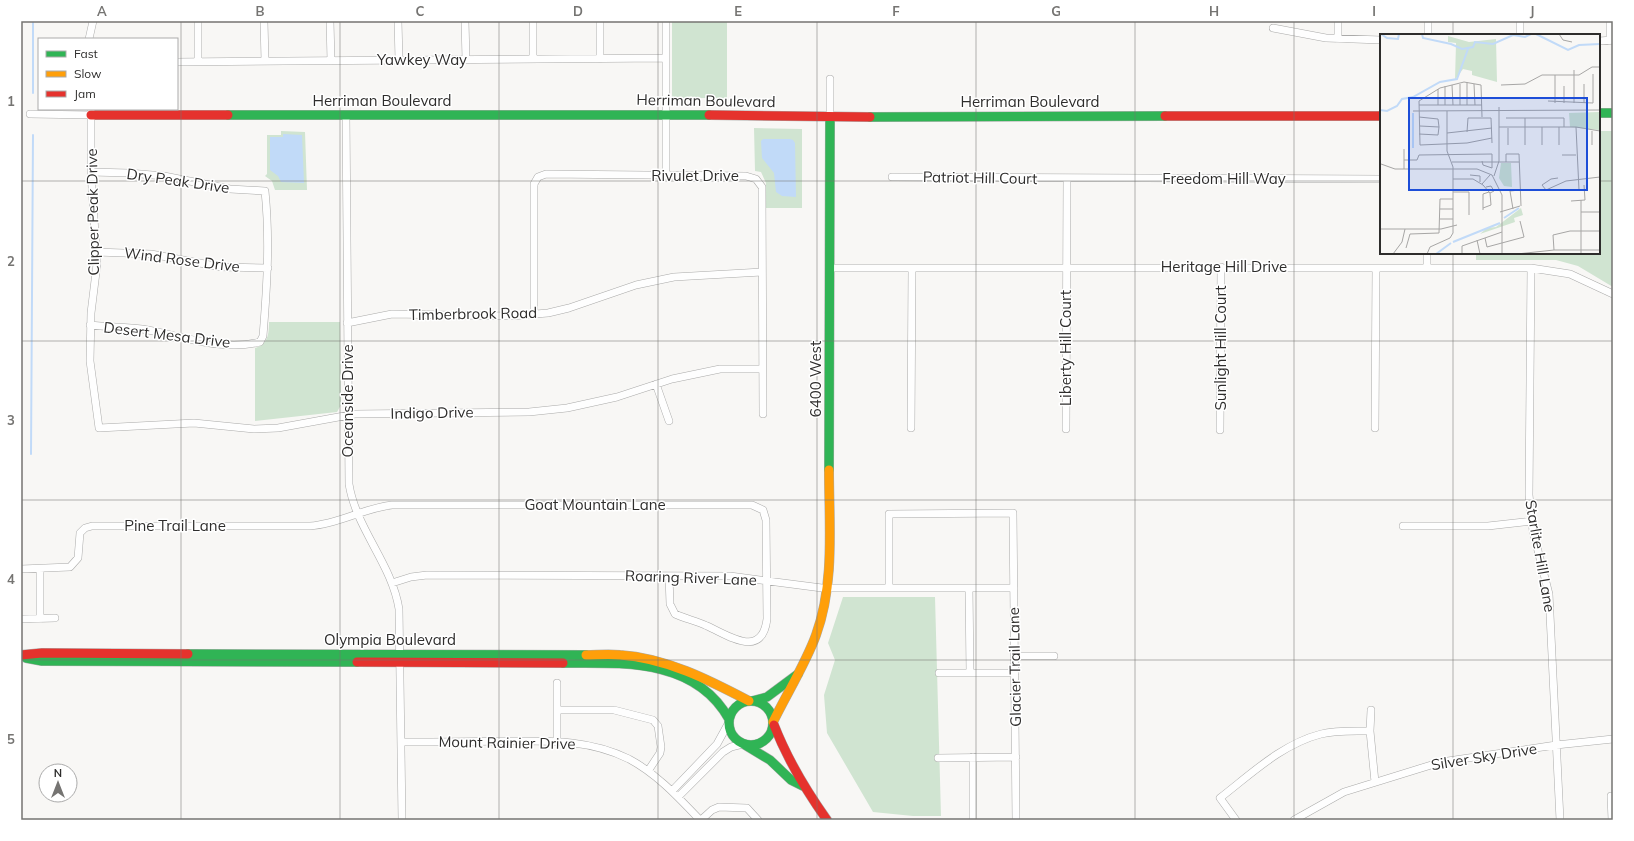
<svg xmlns="http://www.w3.org/2000/svg" width="1634" height="841" font-family="Mulish,sans-serif">
  <rect width="100%" height="100%" fill="#f8f7f5"/>
  <path fill="#d0e4d1" d="M672,21H727V98H672Z
    M754,128L802,129V208H765L766,183L761,172L755,171Z
    M281,131L305,132L307,190H275L272,181L265,176L267,174V135H281Z
    M1599,131H1613V287L1578,266L1556,260H1476V253H1599Z
    M269,322H340L341,405L337,412L255,421V348C268,344 269,334 269,322Z
    M843,597H935L941,816H913L873,812L827,733L824,695L835,660L828,643Z"/>
  <path fill="#c1daf8" d="M283,134L302,135L304,183L281,182L278,176L270,170V137H283Z
    M763,139H790L793,140L795,143L796,197L782,196L776,192L774,173L762,158L761,141Z"/>
  <g fill="none" stroke-linecap="round" stroke-linejoin="round">
    <path stroke="#c1daf8" stroke-width="2" d="M33,93V21
      M31,454L33,135"/>
    <g stroke="#aaaaa9" stroke-width="8">
      <path id="street" d="M198,21V62
        M264,21L265,61
        M330,21L331,61
        M398,21L399,60
        M465,21L466,60
        M533,21V59
        M600,21V59
        M1428,21V35
        M1520,21V35
        M1610,21V41
        M1273,28L1326,38L1381,40
        M89,39L93,21
        M1338,39V21
        M1599,41L1613,40
        M177,62L666,58
        M830,79V117
        M91,109V172L97,264L91,313L90,361L99,428L194,423L254,429L278,428L355,414L529,412L567,408L617,397L672,379L720,369H762
        M30,114L91,115
        M346,115L349,484C356,529 392,564 399,609L402,820
        M666,176V21
        M892,177L1381,179
        M96,252L151,254L221,267L268,268
        M1427,267V253
        M830,268H1531L1570,274L1613,294
        M1531,268L1529,495L1533,531L1549,594L1560,820
        M534,314V184L538,177L546,174L746,176L756,179L762,187L763,414
        M347,323L392,314L511,316L548,313L569,308L636,285L674,277L762,272
        M90,325C107,327 125,327 142,329C180,335 221,352 260,342L263,336C267,287 270,240 265,191L230,189L164,176L129,173L91,172
        M656,384L669,421
        M911,428L912,269
        M1375,428L1376,268
        M1066,429L1067,179
        M1220,430L1221,267
        M1403,526H1488L1532,521
        M21,569L70,567L78,558L80,533L85,528L92,526H310C339,524 364,508 392,505H752L763,510L766,520L767,619C762,660 728,635 707,626C697,621 686,619 675,614L670,604L669,576
        M40,569V619
        M392,583L411,577L427,575L730,576L822,588H1014
        M889,588V514L1013,513L1016,820
        M969,588L970,673
        M21,619L55,618
        M1014,656H1054
        M939,673H1015
        M557,683V741
        M557,710H614L653,720L658,726L661,747L660,753L648,771
        M1371,710L1370,731L1375,782
        M401,742C434,742 466,742 498,741C543,741 587,738 629,759C657,774 678,797 700,820
        M973,757V820
        M938,758L1016,757
        M672,791L717,744L728,724
        M1611,796L1612,820
        M678,797L723,752L731,747L743,744
        M701,820L712,810L719,807L747,808L758,820
        M1236,820L1220,798C1251,774 1282,744 1321,734C1336,730 1354,731 1370,731
        M1294,820L1344,792L1441,762L1556,745L1613,739"/>
    </g>
    <g stroke="#aaaaa9" stroke-width="10">
      <path id="fast" d="M1599,113H1613
        M228,115H709
        M870,117L1165,116
        M829,470L830,117
        M188,654L586,655
        M26,658L42,661L357,662
        M563,663C623,663 695,658 729,719
        M729 723a22 22 0 1 1 44 0a22 22 0 1 1-44 0Z
        M752,701L767,697L798,674
        M745,745L770,760L791,780L803,786"/>
    </g>
    <g stroke="#aaaaa9" stroke-width="10">
      <path id="slow" d="M586,655C597,655 609,654 620,655C666,658 709,680 749,701
        M773,722C786,695 806,663 816,635C835,583 829,525 829,470"/>
    </g>
    <g stroke="#aaaaa9" stroke-width="10">
      <path id="jam" d="M91,115H228
        M709,115L870,117
        M1165,116H1381
        M21,655L42,653L188,654
        M357,662L563,663
        M774,725C788,761 805,789 827,820"/>
    </g>
    <use href="#street" stroke="#fefefe" stroke-width="7"/>
    <use href="#fast" stroke="#30b455" stroke-width="9"/>
    <use href="#slow" stroke="#ff9f0a" stroke-width="9"/>
    <use href="#jam" stroke="#e5322d" stroke-width="9"/>
  </g>
  <path fill="none" stroke="#757472" stroke-width="1" stroke-opacity="0.55" d="M181,21V820M340,21V820M499,21V820M658,21V820M817,21V820M976,21V820M1135,21V820M1294,21V820M1453,21V35M21,181H1381M1599,181H1613M1453,253V820M21,341H1613M21,500H1613M21,660H1613"/>
  <g text-anchor="middle" stroke-width="3" stroke-linejoin="round" paint-order="stroke">
    <g font-size="15" fill="#2e2d2c" stroke="#fff">
      <text x="422" y="65">Yawkey Way</text>
      <text x="382" y="106">Herriman Boulevard</text>
      <text transform="translate(706 101) rotate(1)" y="5">Herriman Boulevard</text>
      <text x="1030" y="107">Herriman Boulevard</text>
      <text x="695" y="181">Rivulet Drive</text>
      <text transform="translate(980 178) rotate(1)" y="5">Patriot Hill Court</text>
      <text x="1224" y="184">Freedom Hill Way</text>
      <text transform="translate(178 181) rotate(8)" y="5">Dry Peak Drive</text>
      <text transform="translate(93 212) rotate(-91)" y="5">Clipper Peak Drive</text>
      <text transform="translate(182 260) rotate(7)" y="5">Wind Rose Drive</text>
      <text x="1224" y="272">Heritage Hill Drive</text>
      <text transform="translate(473 314) rotate(-1)" y="5">Timberbrook Road</text>
      <text transform="translate(167 335) rotate(7)" y="5">Desert Mesa Drive</text>
      <text transform="translate(1066 348) rotate(-90)" y="5">Liberty Hill Court</text>
      <text transform="translate(1221 348) rotate(-90)" y="5">Sunlight Hill Court</text>
      <text transform="translate(816 379) rotate(-90)" y="5">6400 West</text>
      <text transform="translate(348 401) rotate(-90)" y="5">Oceanside Drive</text>
      <text transform="translate(432 413) rotate(-1)" y="5">Indigo Drive</text>
      <text x="595" y="510">Goat Mountain Lane</text>
      <text x="175" y="531">Pine Trail Lane</text>
      <text transform="translate(1540 556) rotate(80)" y="5">Starlite Hill Lane</text>
      <text transform="translate(691 578) rotate(2)" y="5">Roaring River Lane</text>
      <text x="390" y="645">Olympia Boulevard</text>
      <text transform="translate(1015 667) rotate(-91)" y="5">Glacier Trail Lane</text>
      <text transform="translate(507 743) rotate(1)" y="5">Mount Rainier Drive</text>
      <text transform="translate(1484 757) rotate(-9)" y="5">Silver Sky Drive</text>
    </g>
  </g>
  <g transform="translate(1380 34)">
    <rect width="220" height="220" fill="#f8f7f5"/>
    <path d="M68,2L89,8L116,5L117,48L92,41V37L83,35L75,46L76,9L68,8ZM219,78V96L190,93L189,79ZM121,129H131L132,153L124,152L119,144ZM141,174L143,181L134,184L135,188L100,200L107,194L116,193Z" fill="#d0e4d1"/>
    <path fill="none" stroke="#c1daf8" stroke-width="2" d="M1,0L7,4L18,5L19,0M42,0L43,4L71,10L82,15L93,13L95,8L113,10L133,1L145,3L151,0M156,0L188,16L199,11L220,10M0,76L7,77L17,72L22,65L33,63L60,48L77,45L88,15M33,114V79M124,184L139,174M73,208L120,189M56,220L71,209"/>
    <path fill="none" stroke="#a7a6a5" stroke-width="1" d="M179,0L183,6L192,8M194,36V69M87,48V71M80,50V71M94,50L95,71M204,50V69M72,51L73,71M121,51L145,50L162,41H199L212,33H220M65,52V71M184,52V69M58,55V71M168,67L213,69V40M175,69V41M39,71H102M33,77L220,76M102,83L101,51L84,48L60,54L39,67L40,111L87,109L112,104M126,84H184V93M40,92L59,93M119,93H196L220,97M196,93L199,156M212,97V111M87,98L88,84H111L112,109M67,99L112,94M39,100L58,101L59,93L58,85L39,83M128,111V94M145,111V84M162,111V93M179,111V93M24,115V135M182,121H196M24,126H37L39,121L112,120V134L103,131L102,127M72,128H139M126,128V120H139L141,172M1,130L15,135H97L112,141L122,161V220M90,141L100,142V148M114,142L119,127V73M178,144L171,145L162,151L166,156L186,147L220,143M73,145H93L103,151L110,159L111,171L103,174M102,150L110,141M106,153L111,152L114,157L110,159M190,156H204M73,158H89V181M201,166V220M191,167L205,166L204,151M60,175H73M133,175L130,157L140,156M103,176V160L109,158M120,178L140,172M201,178H220M60,185H73M0,195H61L77,191M105,204L107,213L144,203L140,187M97,206L100,220M26,214L30,200L59,199L60,165H73M174,216L173,201L190,197H220M13,220L22,208L25,195M47,220L50,213L70,204L73,199V133L67,117V77M82,220V212L122,198M137,220L174,216H220M220,220V182"/>
    <path fill="#1d4ed8" fill-opacity="0.15" stroke="#1d4ed8" stroke-width="2" d="M29,64H207V156H29Z"/>
    <rect width="220" height="220" fill="none" stroke="#2e2d2c" stroke-width="2"/>
  </g>
  <rect width="1634" height="841" fill="none" stroke="#ffffff" stroke-width="44"/>
  <rect x="38" y="38" width="140" height="72" fill="#ffffff" stroke="#ababab"/>
  <rect x="46" y="51" width="20" height="6" fill="#30b455" stroke="#ababab"/>
  <text x="74" y="58" font-size="12" fill="#2e2d2c">Fast</text>
  <rect x="46" y="71" width="20" height="6" fill="#ff9f0a" stroke="#ababab"/>
  <text x="74" y="78" font-size="12" fill="#2e2d2c">Slow</text>
  <rect x="46" y="91" width="20" height="6" fill="#e5322d" stroke="#ababab"/>
  <text x="74" y="98" font-size="12" fill="#2e2d2c">Jam</text>
  <g transform="translate(58 783)"><circle r="19" fill="#ffffff" stroke="#ababab"/>
  <path d="M0-3L7 15L0 10L-7 15Z" fill="#757472"/>
  <text y="-6" font-size="11" font-weight="bold" text-anchor="middle" fill="#2e2d2c">N</text>
  </g>
  <rect x="22" y="22" width="1590" height="797" fill="none" stroke="#757472" stroke-width="1.5"/>
  <g font-size="13" text-anchor="middle" font-weight="bold" fill="#757472">
    <text x="102" y="16">A</text>
    <text x="260" y="16">B</text>
    <text x="420" y="16">C</text>
    <text x="578" y="16">D</text>
    <text x="738" y="16">E</text>
    <text x="896" y="16">F</text>
    <text x="1056" y="16">G</text>
    <text x="1214" y="16">H</text>
    <text x="1374" y="16">I</text>
    <text x="1532" y="16">J</text>
    <text x="11" y="106">1</text>
    <text x="11" y="266">2</text>
    <text x="11" y="425">3</text>
    <text x="11" y="584">4</text>
    <text x="11" y="744">5</text>
  </g>
</svg>
